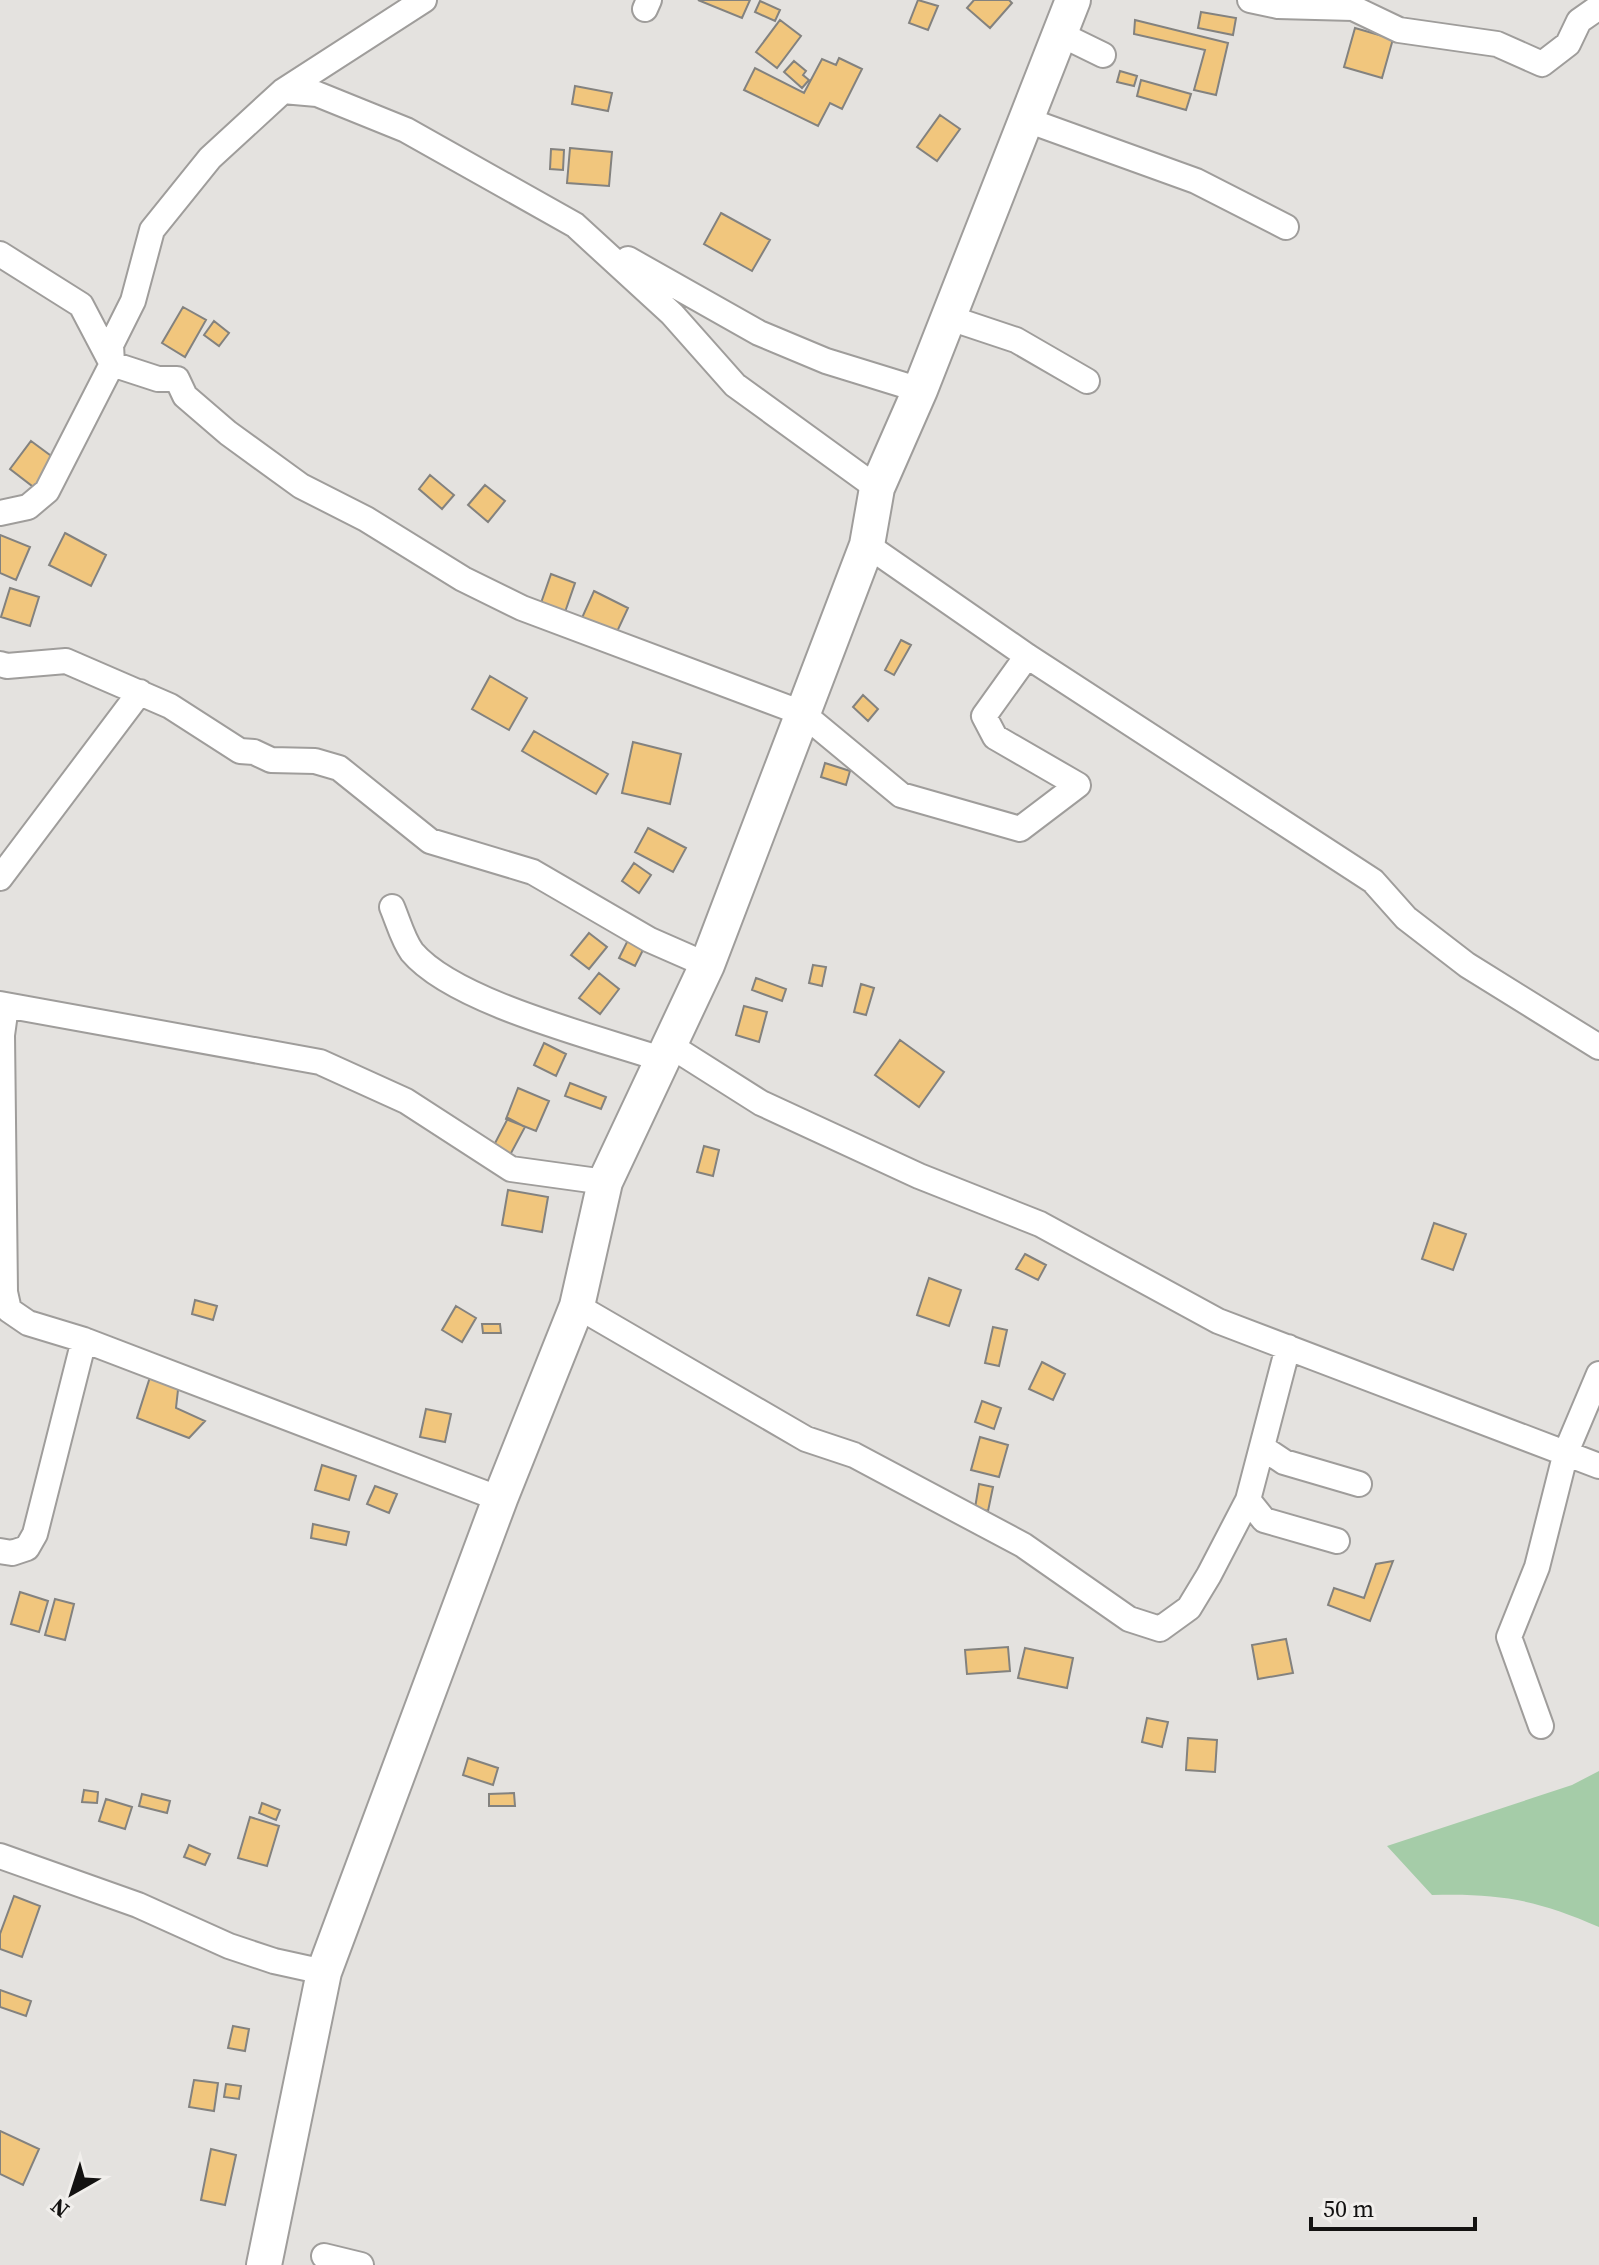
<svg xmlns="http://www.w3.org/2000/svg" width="1599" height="2265" font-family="'Source Serif 4',serif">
  <rect width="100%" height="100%" fill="#e4e2df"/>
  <path fill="#a5cca8" d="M1599,1771V1927C1538,1900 1499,1893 1432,1895L1387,1846L1572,1785Z"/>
  <path fill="#f1c67d" stroke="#83827f" stroke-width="2" d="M698,0H750L742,18Z
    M918,0L938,6L928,30L909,23Z
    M974,0H1009L1012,3L990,28L967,8Z
    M760,1L780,10L775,21L755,12Z
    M1201,12L1236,18L1233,35L1198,28Z
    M780,20L801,36L777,68L756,52Z
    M1135,20L1228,43L1216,95L1194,90L1205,50L1134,34Z
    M1355,28L1393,39L1382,78L1344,67Z
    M839,58L862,69L842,109L830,103L818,126L744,90L755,68L804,93L822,59L836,65Z
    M794,61L806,71L803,75L809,80L802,88L784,72Z
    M1120,71L1137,76L1134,86L1117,82Z
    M1141,80L1191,94L1186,110L1137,96Z
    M575,86L612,93L608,111L572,104Z
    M940,115L960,129L937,161L917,147Z
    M570,148L612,152L609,186L567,183Z
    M551,149L564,150L563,170L550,169Z
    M721,213L770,240L752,271L704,244Z
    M183,307L206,320L185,357L162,343Z
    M214,321L229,333L219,346L204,335Z
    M31,441L58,461L36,489L10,469Z
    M430,475L454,495L442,509L419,489Z
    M485,485L505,501L488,522L468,505Z
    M65,533L106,555L91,586L49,565Z
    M0,535L30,547L16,580L0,573Z
    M551,574L575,583L565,612L541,603Z
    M10,588L39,597L30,626L1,617Z
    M594,591L628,608L615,636L581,620Z
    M901,640L911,645L894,675L885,670Z
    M490,676L527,698L509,730L472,709Z
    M863,695L878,709L868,721L853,707Z
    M534,731L608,774L596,794L522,751Z
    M633,742L681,754L670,804L622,793Z
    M825,763L850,771L846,785L821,777Z
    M648,828L686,848L673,872L635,852Z
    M634,863L651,875L639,893L622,881Z
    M589,933L607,947L589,969L571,955Z
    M631,934L647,942L635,966L619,958Z
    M813,965L826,967L822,986L809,983Z
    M599,973L619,989L600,1014L579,998Z
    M756,978L786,989L782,1001L752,990Z
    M861,984L874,988L866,1015L854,1012Z
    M744,1006L767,1012L759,1042L736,1035Z
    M900,1040L944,1072L919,1107L875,1075Z
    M544,1043L566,1054L556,1076L534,1065Z
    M570,1083L606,1097L601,1109L565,1096Z
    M518,1088L549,1101L536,1131L506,1119Z
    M508,1118L525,1127L510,1155L493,1147Z
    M704,1146L719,1150L713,1176L697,1172Z
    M508,1190L548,1197L542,1232L502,1225Z
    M1434,1223L1466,1234L1453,1270L1422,1259Z
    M1025,1254L1046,1265L1038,1280L1016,1269Z
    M929,1278L961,1290L949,1326L917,1315Z
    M195,1300L217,1306L213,1320L192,1314Z
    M456,1306L476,1318L462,1342L442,1330Z
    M482,1324H500L501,1333H483Z
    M993,1327L1007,1330L999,1366L985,1363Z
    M1042,1362L1065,1374L1053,1400L1029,1389Z
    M151,1374L179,1381L176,1408L205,1421L189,1438L137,1418Z
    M982,1401L1001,1408L994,1429L975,1422Z
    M426,1409L451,1414L445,1442L420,1437Z
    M980,1437L1008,1445L999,1477L971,1470Z
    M322,1465L356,1476L349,1500L315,1490Z
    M979,1484L993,1487L988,1511L975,1508Z
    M375,1486L397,1494L389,1513L367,1504Z
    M313,1524L349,1532L346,1545L311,1538Z
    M1393,1561L1370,1621L1328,1605L1334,1588L1364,1598L1376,1564Z
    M20,1592L48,1601L39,1632L11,1624Z
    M55,1599L74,1604L65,1640L45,1635Z
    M1286,1639L1293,1673L1258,1679L1252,1645Z
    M1008,1647L1010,1671L967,1674L965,1650Z
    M1025,1648L1073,1658L1067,1688L1018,1678Z
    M1147,1718L1168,1722L1162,1747L1142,1742Z
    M1188,1738L1217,1740L1215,1772L1186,1770Z
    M468,1758L498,1768L493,1785L463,1775Z
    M84,1790L98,1792L97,1803L82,1802Z
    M514,1793L515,1806H489V1794Z
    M142,1794L170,1801L167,1813L139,1806Z
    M106,1799L132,1807L125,1829L99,1821Z
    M262,1803L280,1810L276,1820L259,1813Z
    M250,1817L279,1826L267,1866L238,1858Z
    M189,1845L210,1854L205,1865L184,1857Z
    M14,1896L40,1906L22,1957L0,1949V1934Z
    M0,1990L31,2001L26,2016L0,2007Z
    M233,2026L249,2029L245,2051L228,2048Z
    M194,2080L218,2083L214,2111L189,2107Z
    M226,2084L241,2086L239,2099L224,2097Z
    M0,2131L39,2149L23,2185L0,2174Z
    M211,2149L236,2155L225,2205L201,2200Z"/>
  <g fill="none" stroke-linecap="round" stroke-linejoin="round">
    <g stroke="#9f9d9b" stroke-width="28">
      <path id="street" d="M1250,0L1278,6L1353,8L1399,30L1497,44L1542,64L1568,44L1579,21L1599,7
        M645,9L649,0
        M1058,33L1103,55
        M283,91L317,94L406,130L575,225L672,314L735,385L877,488
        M1027,120L1196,181L1286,227
        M0,254L81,305L112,364L158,379H177L185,396L228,433L301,486L366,519L463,579L522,608L802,713L901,795L1020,829L1078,785L995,737L984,716L1027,656
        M628,259L759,333L826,361L920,390
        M947,317L1016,340L1087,381
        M0,513L28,507L47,491L112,364L111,345L133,301L152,230L210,158L283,91L424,0
        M867,545L1027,656L1373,881L1406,918L1467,965L1599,1047
        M0,664L7,666L66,661L170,706L240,751L254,752L271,760L315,761L339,768L430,841L533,872L650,940L707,965
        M0,878L140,692
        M392,907C398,921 403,940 412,952C455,1003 599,1038 664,1060
        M0,1004L320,1062L406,1101L511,1169L605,1182
        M6,1006L2,1035L5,1292L9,1310L28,1323L84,1340L500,1499
        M671,1046L761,1103L919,1176L1040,1224L1218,1321L1599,1466
        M577,1306L806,1439L854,1455L1023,1545L1129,1619L1160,1629L1189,1608L1209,1575L1248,1500L1288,1347
        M1263,1448L1284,1462L1359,1484
        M1248,1500L1264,1520L1337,1541
        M0,1551L12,1553L27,1548L35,1534L84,1340
        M1541,1726L1509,1637L1537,1567L1566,1452L1599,1374
        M0,1856L138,1905L229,1946L274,1961L324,1972
        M324,2256L361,2265"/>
    </g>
    <g stroke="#9f9d9b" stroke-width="38">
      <path id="secondary" d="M264,2265L324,1972L500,1499L577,1306L605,1182L707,965L867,545L877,488L920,390L1073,0"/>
    </g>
    <use href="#street" stroke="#fff" stroke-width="24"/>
    <use href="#secondary" stroke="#fff" stroke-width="34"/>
  </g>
  <g transform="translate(72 2193) rotate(219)" stroke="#f1efec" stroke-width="6" paint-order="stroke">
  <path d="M0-6L14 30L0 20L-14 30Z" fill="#131211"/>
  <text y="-12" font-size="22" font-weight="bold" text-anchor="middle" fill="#131211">N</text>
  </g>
  <path d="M1311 2217v12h164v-12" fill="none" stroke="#131211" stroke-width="4"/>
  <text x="1323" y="2217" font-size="24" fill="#131211" stroke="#f1efec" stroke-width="6" paint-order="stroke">50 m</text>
</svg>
